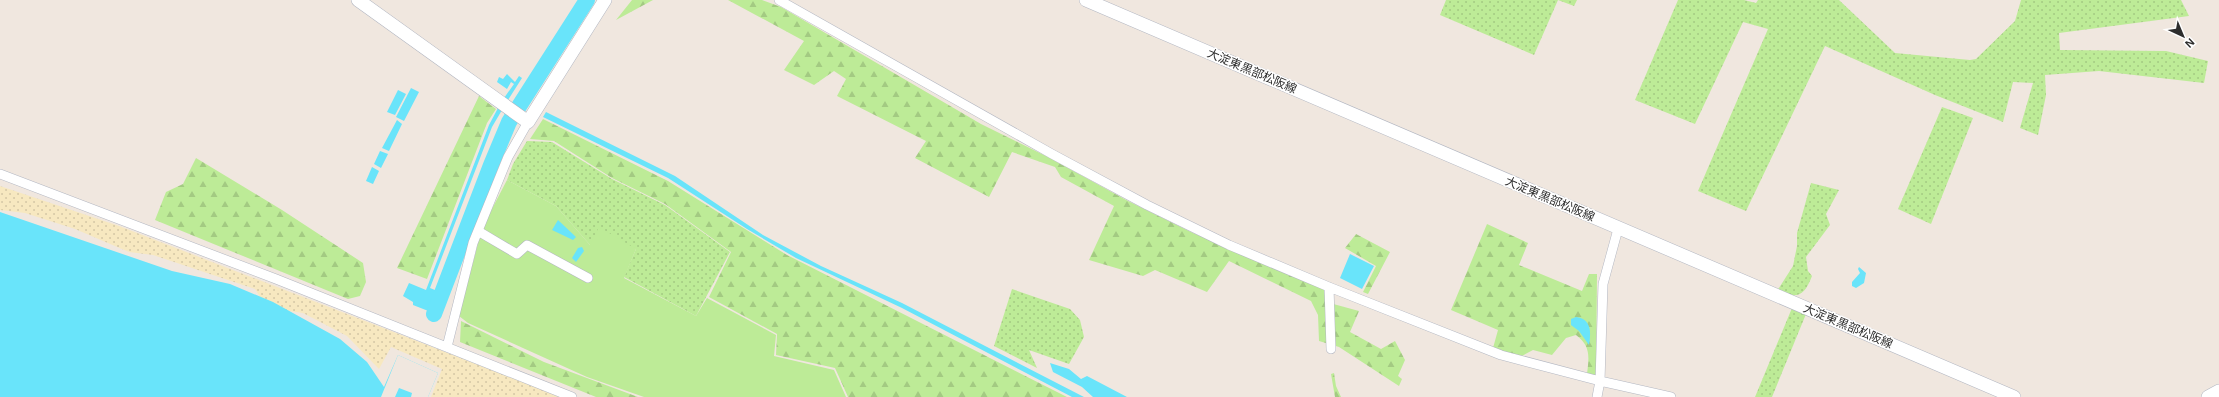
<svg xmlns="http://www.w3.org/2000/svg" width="2219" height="397" font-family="Arial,'Noto Sans JP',sans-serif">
  <defs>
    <pattern id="grass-dots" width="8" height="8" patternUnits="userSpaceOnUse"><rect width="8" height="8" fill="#bdeb97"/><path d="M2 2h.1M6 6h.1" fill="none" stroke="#a3ca82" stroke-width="1.8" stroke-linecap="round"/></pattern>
    <pattern id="forest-firs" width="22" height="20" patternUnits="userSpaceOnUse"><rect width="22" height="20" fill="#bdeb97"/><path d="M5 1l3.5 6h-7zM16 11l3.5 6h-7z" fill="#a3ca82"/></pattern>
    <pattern id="sand-dots" width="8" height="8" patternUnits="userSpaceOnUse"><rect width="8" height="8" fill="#f7e8c0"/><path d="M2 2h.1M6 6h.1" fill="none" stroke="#d4c7a5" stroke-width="1.8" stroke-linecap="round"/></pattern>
  </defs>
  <rect width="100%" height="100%" fill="#f0e7df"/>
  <path fill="url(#grass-dots)" d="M1446,0H1577L1574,6L1558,0L1534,55L1440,15Z
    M1678,0H1744L1756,3L1758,0H1839L1895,53L1970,60L1976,59L2015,21L2021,0H2181L2189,16L2059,33L2060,50L2166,51L2208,61L2204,83L2099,71L2045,75L2046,95L2038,135L2020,128L2033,83L2013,82L2003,122L1935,95L1825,46L1746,211L1698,191L1768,29L1743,22L1695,124L1635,100Z
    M1942,107L1973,118L1931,224L1898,209Z
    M527,141L552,142L612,179L665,205L730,252L696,316L624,277L636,249L590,245L556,206L507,180L513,164Z
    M1811,183L1839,190L1826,214L1830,225L1806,257L1808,271L1812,276C1804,297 1797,299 1777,291L1793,266L1797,246V233Z
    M1012,289L1070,309L1080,320L1084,337L1069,364L1029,350L1037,368L994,346Z
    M1792,308L1806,314L1772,397H1755Z"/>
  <path fill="url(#forest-firs)" d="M632,0H653L616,20Z
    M728,0H762L781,7L981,124L1048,157L1128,201L1193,233L1324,289L1326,302L1359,311L1350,332L1381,349L1395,341L1405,360L1398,376L1402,379L1399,386L1339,347L1319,341L1318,315L1311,301L1229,261L1207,292L1155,270L1143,276L1089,260L1114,206L1061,177L1055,167L1012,152L989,197L915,158L926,141L837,96L846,79L834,71L814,85L784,70L804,41Z
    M479,96L496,109L487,123L427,279L397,268Z
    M543,119L668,181L787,255L1067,397H848L835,368L776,355L777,334L709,297L731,252L665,204L612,178L554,141L530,139Z
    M196,158L282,210L363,263L366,282L360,296L348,299L155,220L166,192L183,184Z
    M1487,224L1528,243L1519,265L1582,291L1589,274H1597L1596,376L1587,374C1589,357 1591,346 1576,335L1566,338L1552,355L1533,350L1520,357L1493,348L1498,330L1451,310Z
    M1356,234L1390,252L1368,294L1363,292L1376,266L1345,248Z
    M461,321L544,362L638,397H596L460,342Z
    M1334,373L1336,386L1341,397H1335L1331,374Z"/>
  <path fill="url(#sand-dots)" d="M0,186L119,226L562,397H431L442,369L391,347L379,369L347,336L303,313L267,308L255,289L153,255L129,252L75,229L25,213L0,210Z"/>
  <path fill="#bdeb97" d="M507,180L556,206L590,245L599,227L636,249L624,278L696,316L707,298L776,335L774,356L834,370L846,397H644L587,377L468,323L459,316L482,228Z"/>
  <path fill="#69e4fa" d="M507,74L515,82L519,76L522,78L508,100L504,98L514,84L511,82L507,89L497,82L499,77L503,79Z
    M411,88L419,92L404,121L396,117Z
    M398,90L406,94L395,115L387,112Z
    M498,108L502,110L492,127L430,288L445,294L436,314L413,305V302L403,296L409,283L426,290L489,125Z
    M546,112L675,176L763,235L821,266L902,303L1084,397H1072L902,308L796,258L747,229L668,178L543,117Z
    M397,120L402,124L389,151L382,148Z
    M380,151L388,154L381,168L374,164Z
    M372,167L379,171L373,184L366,181Z
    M0,212L172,271L230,284L273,302L340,339L367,362L384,387L398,355L438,373L428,397H0Z
    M558,220L576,237L573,240L552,230Z
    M582,247L584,251L576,262L572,258L578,248Z
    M1350,254L1374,266L1362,289L1340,278Z
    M1859,267L1866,273L1864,283L1856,288L1852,286V282L1860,273L1858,269Z
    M1576,317C1592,319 1591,333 1589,345L1579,331L1571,325V319Z
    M1050,363L1069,369L1081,379L1087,376L1127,397H1093L1082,387L1053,372Z"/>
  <path fill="#f0e7df" d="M398,355L438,373L428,397H411L412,393L399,388L395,397H381Z"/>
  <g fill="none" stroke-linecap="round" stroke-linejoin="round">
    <path stroke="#69e4fa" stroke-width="16" d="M434,314L491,165L509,122L587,0"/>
    <g stroke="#b3b7c2" stroke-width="10">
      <path id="street" d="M779,0L1052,154L1147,205L1229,245L1329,287L1501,355L1600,381L1671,397
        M0,174L276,279L572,397
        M478,231L517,254L527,245L588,278
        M1329,287L1331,349
        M447,347L473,243L508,157L528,122
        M1597,397L1600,381L1603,284L1618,229"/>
    </g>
    <g stroke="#b3b7c2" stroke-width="14">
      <path id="secondary" d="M358,0L528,122L605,0
        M1086,0L2014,397
        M2208,397L2219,391"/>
    </g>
    <use href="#street" stroke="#fff" stroke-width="9"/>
    <use href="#secondary" stroke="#fff" stroke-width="13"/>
  </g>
  <g text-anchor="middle" stroke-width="3" stroke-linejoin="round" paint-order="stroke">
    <g font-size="12" fill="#2d2d2d" stroke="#fff">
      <text transform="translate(1252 71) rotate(23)" y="4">大淀東黒部松阪線</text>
      <text transform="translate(1550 199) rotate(23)" y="4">大淀東黒部松阪線</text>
      <text transform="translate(1848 326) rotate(23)" y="4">大淀東黒部松阪線</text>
    </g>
  </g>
  <g transform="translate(2183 36) rotate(136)" stroke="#ffffff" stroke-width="3" paint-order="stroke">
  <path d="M0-3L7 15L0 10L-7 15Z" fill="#2d2d2d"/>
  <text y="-6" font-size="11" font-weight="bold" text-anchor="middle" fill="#2d2d2d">N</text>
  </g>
</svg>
